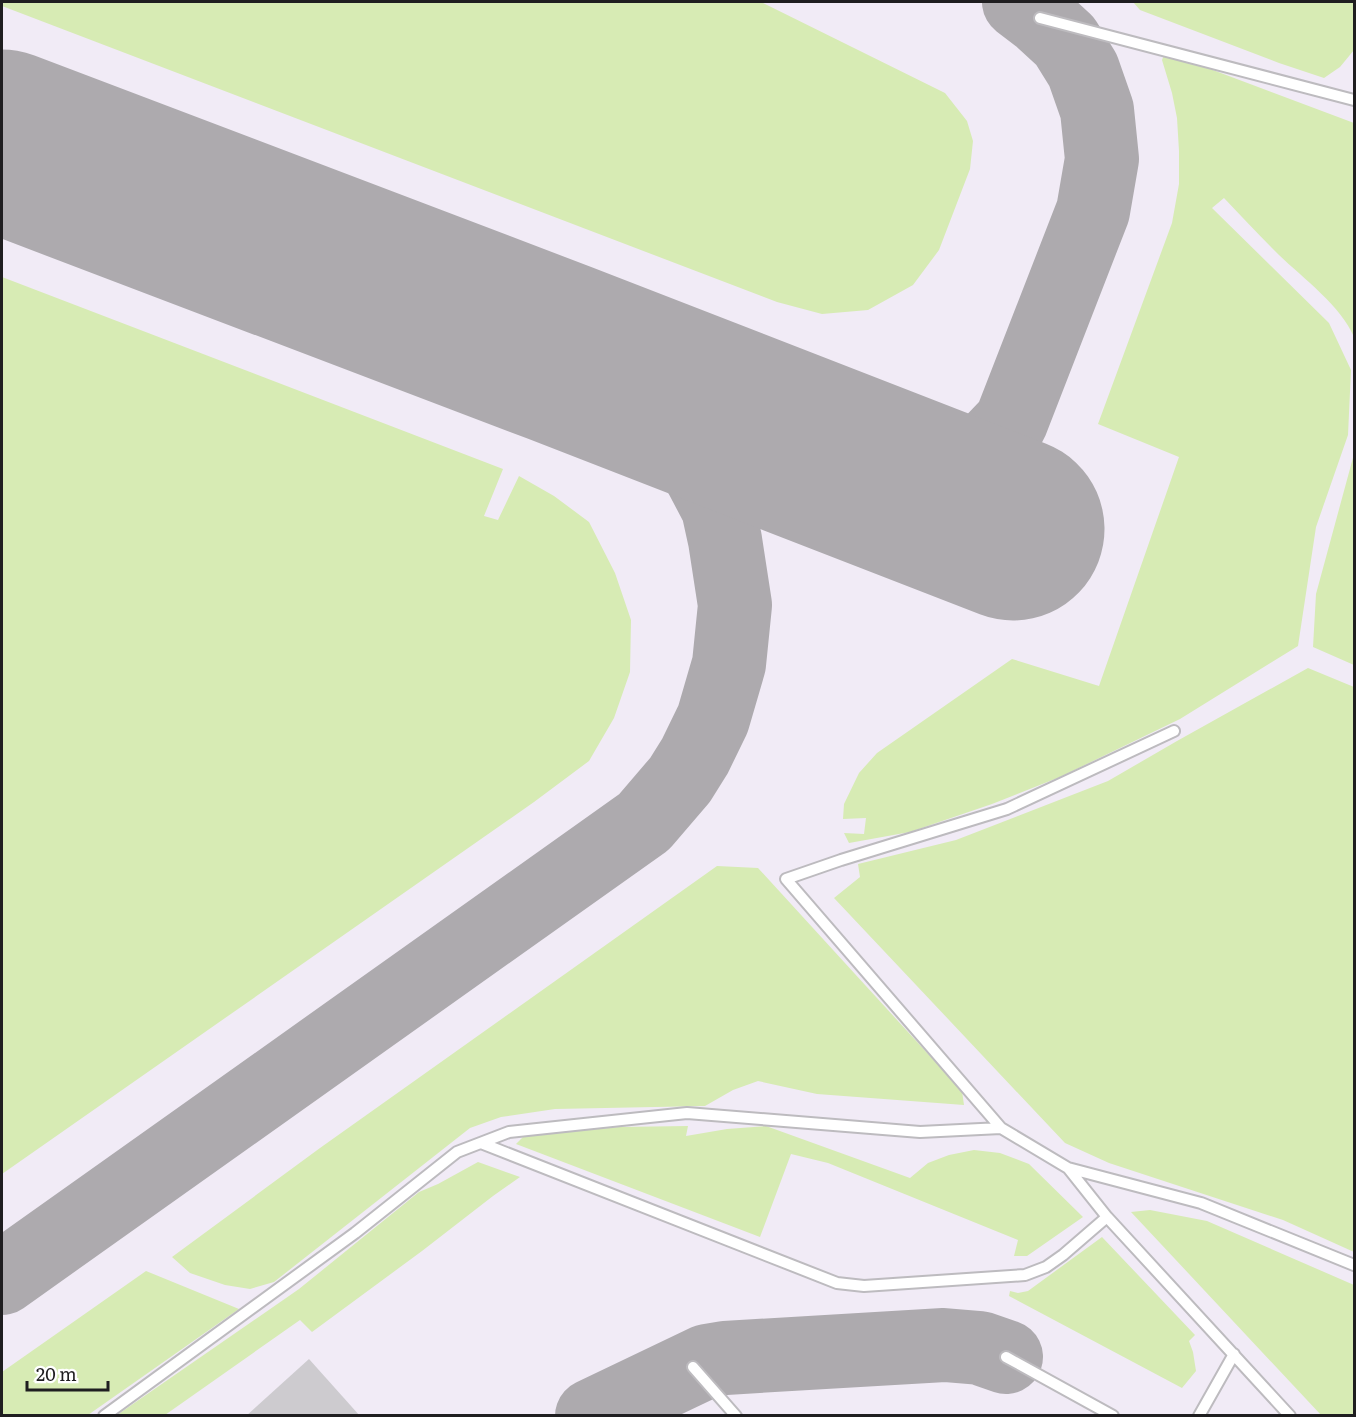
<svg xmlns="http://www.w3.org/2000/svg" width="1356" height="1417" font-family="Literata,serif">
  <rect width="100%" height="100%" fill="#fbf8fd"/>
  <path fill="#f1ebf6" d="M2,2H1354V1415L2,1416Z"/>
  <path fill="#d7ebb4" d="M2,2H761L945,93L967,121L973,141L970,169L939,250L913,285L868,310L822,314L777,302L2,6Z
    M1133,2H1354V50L1340,67L1324,78L1279,63L1140,10Z
    M1164,55H1173L1354,123V337C1341,306 1304,279 1279,255C1260,236 1242,217 1224,198L1212,208L1329,323L1351,370L1348,435L1316,527L1298,646L1180,719L1060,777L992,804L910,832L849,843L844,833L864,834L866,818L843,819L844,804L859,773L877,753L1012,659L1099,686L1179,457L1098,424L1172,223L1179,184V151L1177,118L1172,93L1162,60Z
    M2,277L503,469L484,516L498,520L519,476L554,496L589,522L615,573L631,620L630,672L614,718L589,761L534,802L2,1174Z
    M1354,454V665L1313,647L1316,594Z
    M1308,668L1354,687V1252L1283,1220L1109,1163L1065,1143L834,898L860,877L858,864L956,840L1108,781L1177,741Z
    M717,866L758,868L962,1091L964,1105L817,1094L758,1081L733,1090L705,1106L555,1109L501,1117L470,1128L274,1282L250,1289L225,1285L190,1273L172,1257L320,1148Z
    M688,1126L686,1136L727,1129L766,1126L910,1178L928,1163L949,1155L974,1150L1000,1153L1029,1164L1083,1217L1027,1256H1014L1018,1240L828,1163L791,1154L760,1237L516,1144L524,1136L619,1127Z
    M478,1162L520,1177L493,1196L422,1251L312,1332L300,1320L165,1415H117L299,1289L419,1192L438,1184Z
    M1150,1210L1207,1221L1354,1285V1415H1321L1131,1212Z
    M1102,1237L1195,1335L1189,1341L1193,1352L1196,1371L1182,1388L1009,1296L1010,1291L1018,1293L1028,1291Z
    M146,1271L239,1309L88,1415H2V1372Z"/>
  <g fill="none" stroke-linecap="round" stroke-linejoin="round">
    <path stroke="#adaaae" stroke-width="74" d="M876,477L919,473L964,457L990,444L1011,422L1093,211L1102,159L1097,110L1083,70L1065,41L1040,18L1019,2
      M2,1278L644,822L680,780L695,756L713,719L729,664L735,605L725,540L718,508L698,470L665,428L635,402L560,353
      M592,1416L707,1361L725,1358L944,1345L980,1348L1006,1357"/>
    <path stroke="#adaaae" stroke-width="183" d="M2,141L560,353L1013,529"/>
  </g>
  <path fill="#cdcbcf" d="M309,1359L360,1416H246Z"/>
  <g fill="none" stroke-linecap="round" stroke-linejoin="round">
    <g stroke="#bdbbbf" stroke-width="14">
      <path id="service" d="M1040,18L1354,100
        M1001,1128L786,879L841,860L1007,809L1174,731
        M481,1143L837,1283L864,1286L1025,1275L1046,1267L1063,1255L1107,1217L1068,1168
        M1107,1217L1290,1416
        M1006,1357L1113,1416
        M693,1367L736,1416
        M104,1416L355,1233L457,1152L509,1132L687,1113L920,1132L1001,1128L1068,1168L1201,1203L1354,1265
        M1199,1416L1234,1354"/>
    </g>
    <use href="#service" stroke="#fff" stroke-width="10"/>
  </g>
  <rect width="1356" height="1417" fill="none" stroke="#1f1e20" stroke-width="6"/>
  <path d="M27 1381v9h81v-9" fill="none" stroke="#1f1e20" stroke-width="3"/>
  <text x="36" y="1381" font-size="18" fill="#1f1e20" stroke="#ffffff" stroke-width="4.5" paint-order="stroke">20 m</text>
</svg>
